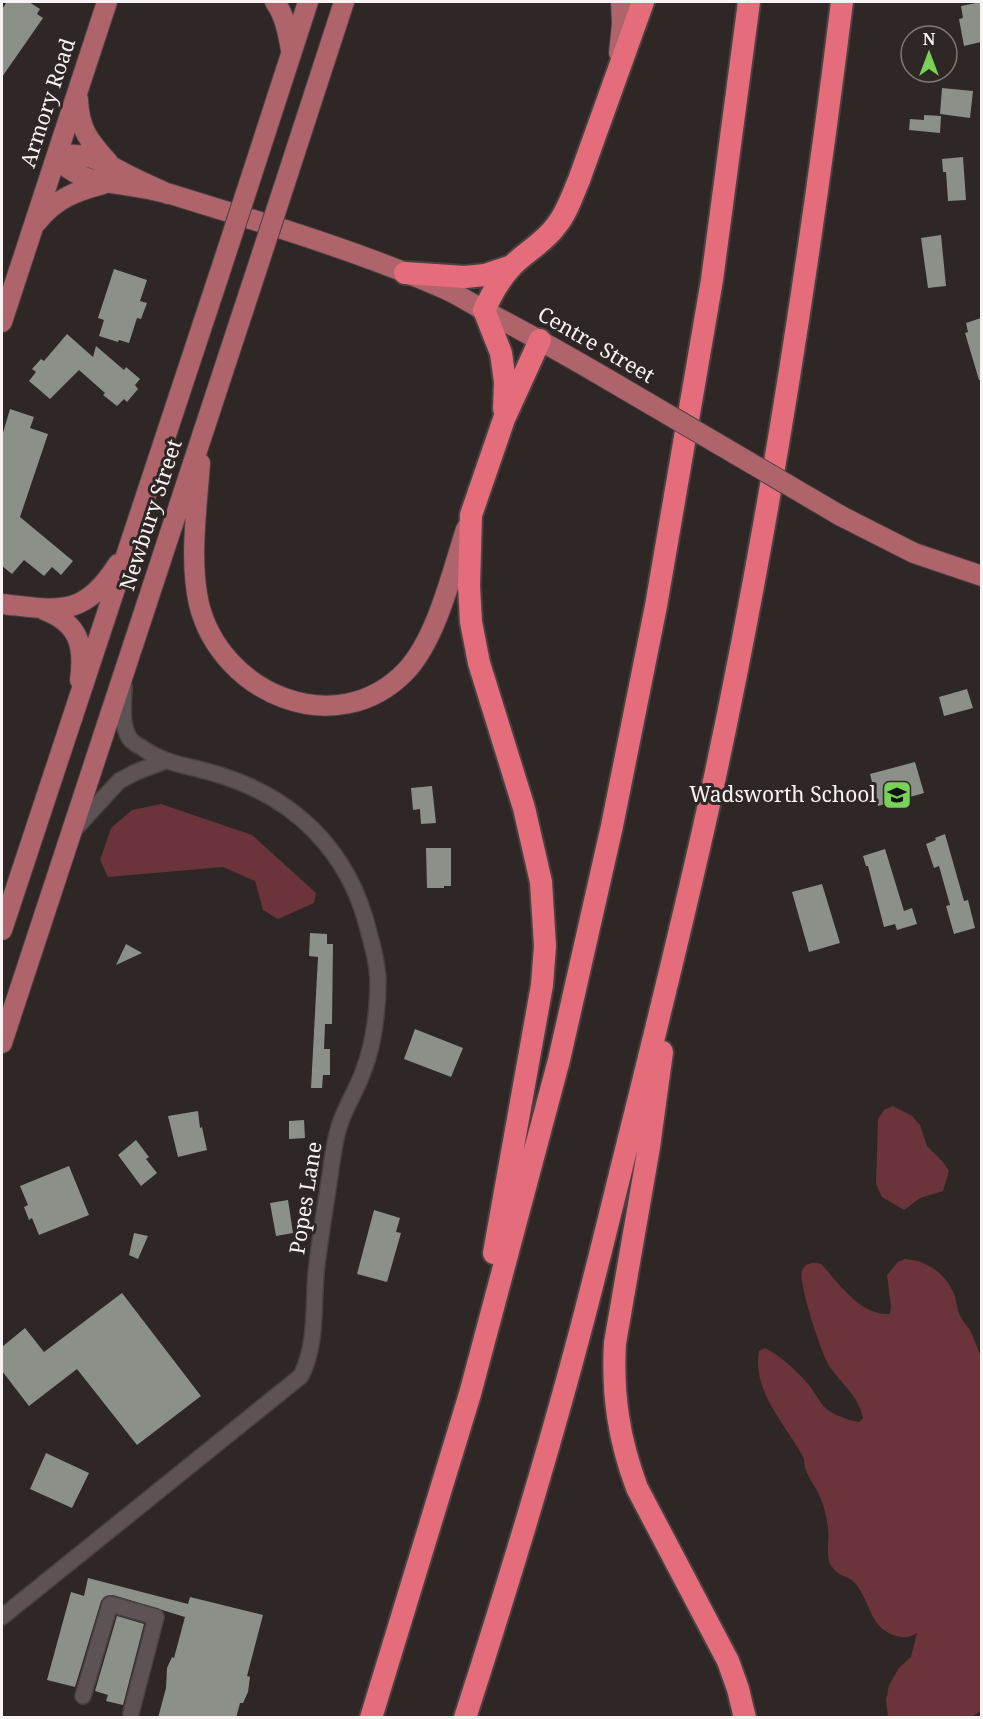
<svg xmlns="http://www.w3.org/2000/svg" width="983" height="1719" font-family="'Noto Serif',serif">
  <rect width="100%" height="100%" fill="#2f2626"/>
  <path fill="#6a343a" d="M161,804L252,835L316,893L314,903L278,919L263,910L255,881L223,867L108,877L100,860L111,828L132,810Z
    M893,1106L912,1116L920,1125L927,1146L943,1162L949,1171L943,1191L920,1198L904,1210L882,1197L876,1184L878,1119L884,1110Z
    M905,1259C924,1260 942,1271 951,1288C956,1295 956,1303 958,1310C959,1317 966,1324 970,1330C974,1338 977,1348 981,1356L982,1710L973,1716L888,1717L886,1700L889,1685L899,1668L911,1657L917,1633C909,1638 905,1638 896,1636C869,1628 871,1602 855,1583C849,1576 838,1576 833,1568C824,1559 830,1540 828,1528C827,1518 824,1506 820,1497C816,1487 808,1478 805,1468C804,1463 805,1460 802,1455C784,1422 752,1391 759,1351L765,1348C782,1357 795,1369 808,1384C815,1392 820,1404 828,1410C836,1416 849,1420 859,1422L863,1418C857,1392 841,1385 828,1364C821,1352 798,1283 802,1271C805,1262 814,1262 821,1264C839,1283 860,1316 890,1314L891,1307L887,1275L898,1262Z"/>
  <path fill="#8b9189" d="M7,2H29L40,9L37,14L43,18L2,77V9Z
    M981,2V42L964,46L959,19L963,18L961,6Z
    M942,88L973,91L970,118L940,114Z
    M924,115L941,116L940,133L909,130L910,119L924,120Z
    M963,157L966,200L948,201L946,172H943L942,159Z
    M941,235L946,286L928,288L921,238Z
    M114,269L147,280L140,301L147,303L141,319L137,318L129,343L119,340L118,342L99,336L104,320L98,318Z
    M981,318V380H979L965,333L968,332L966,323Z
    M67,334L93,357L96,346L124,370L126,367L140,379L135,385L138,389L127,402L124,399L117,406L103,395L105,393L79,370L50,399L29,381L36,372L32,369L41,359L44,361Z
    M10,409L34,417L30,428L48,434L20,517L73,561L61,575L52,567L44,576L24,560L12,574L2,566V436Z
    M967,689L973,708L944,716L939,697Z
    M915,762L924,793L878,806L870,774Z
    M432,786L436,823L421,824L420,809L413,810L411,788Z
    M945,834L964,901L968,900L975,928L954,934L946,906L950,905L939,866L934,868L926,844L936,840L935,838Z
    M426,848H451V886H444V888H427Z
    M885,849L904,911L912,908L917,924L897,930L895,924L884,927L868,866H866L863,856Z
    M822,884L840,943L809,952L792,892Z
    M310,933L327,934V944H333L332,1024H325L324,1049H330V1075H323L322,1088H311L318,957L309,956Z
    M126,944L142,953L116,965Z
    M415,1029L463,1048L451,1077L404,1059Z
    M198,1111L200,1128L202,1127L207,1150L178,1157L168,1116Z
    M304,1120L305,1138L289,1139V1121Z
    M136,1140L149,1157L146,1159L157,1173L141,1186L118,1155Z
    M69,1166L89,1215L39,1235L32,1218L29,1220L24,1207L28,1205L20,1186Z
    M288,1200L293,1233L276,1236L270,1203Z
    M374,1210L400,1218L396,1232L401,1233L387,1282L357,1274Z
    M134,1233L148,1236L138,1259L129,1255Z
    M122,1293L201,1396L137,1445L77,1369L29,1406L2,1371V1347L25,1328L44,1352Z
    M46,1453L89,1473L72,1508L30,1489Z
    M88,1578L188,1604L190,1597L263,1615L247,1676L250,1677L248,1692L243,1703H240L236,1718H158L166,1688L167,1668L172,1657L174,1658L185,1617L113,1595L104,1597L101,1601L75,1687L47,1680L71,1592L84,1596Z
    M117,1616L144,1624L123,1705L106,1701L108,1695L95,1691Z"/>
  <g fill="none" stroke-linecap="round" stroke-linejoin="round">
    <g stroke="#484141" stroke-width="18">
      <path id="minor" d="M76,828L119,781L136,772L165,761
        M2,1617L301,1376C317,1344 313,1308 316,1273C320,1236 327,1198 332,1161C334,1148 336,1133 341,1121C347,1104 357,1089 363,1072C374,1044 378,1008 378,978C377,963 373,947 369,933C350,851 294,796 213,773C186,765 164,764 141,747C137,745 133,743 130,739C120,724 124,703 124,686
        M83,1696L110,1604L156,1617L131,1713"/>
    </g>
    <g stroke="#484141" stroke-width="22">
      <path id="major" d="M275,2C285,16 288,33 291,50
        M619,53L622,24L621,2
        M78,99C79,129 89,141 108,162
        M256,162L308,2
        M289,171L344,2
        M168,194C154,187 139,181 126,174C102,161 83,150 56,157C76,180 97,181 125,185C140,187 155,190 170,194C261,222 358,251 445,289C459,295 472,304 485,311C527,333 568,356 609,380
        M37,222C55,199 76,191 103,184
        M2,322L107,2
        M200,463C197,507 189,561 199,604C221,694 337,743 406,671C437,638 452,572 466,529
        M841,516L914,553L982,576
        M2,604C58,610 83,619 118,564
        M44,610C78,623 85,644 80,680
        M2,930L219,275
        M2,1043L251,287"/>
    </g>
    <g stroke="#484141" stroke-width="26">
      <path id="highway" d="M405,273L465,277L485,275L512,266
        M504,409L505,382L501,353L484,310C492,294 499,280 511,267C525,252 544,243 556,226C567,213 572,196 579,180L643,2
        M662,1052L649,1147L615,1343C612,1395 619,1440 637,1488L728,1661L738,1689L745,1718
        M494,1253L542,985L545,946L541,882L524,808L479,663L471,622L469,586L471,515L504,419L540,340
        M371,1718L470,1394L559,1060L612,826L656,606L712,280L749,2
        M465,1718C506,1591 545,1464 579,1336C598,1265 615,1193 633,1122C660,1013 687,905 711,795C768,533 809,267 842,2"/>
    </g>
    <use href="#minor" stroke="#5d5354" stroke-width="15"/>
    <use href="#major" stroke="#af636b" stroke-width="20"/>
    <use href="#highway" stroke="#e56d7b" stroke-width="22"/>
    <g stroke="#484141" stroke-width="22" stroke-linecap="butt">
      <path id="major-bridge" d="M219,275L256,162
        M251,287L289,171
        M609,380L841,516"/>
    </g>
    <use href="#major-bridge" stroke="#af636b" stroke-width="20"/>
  </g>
  <defs>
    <g id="school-square" transform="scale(1.5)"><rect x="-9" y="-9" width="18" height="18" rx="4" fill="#78d258" stroke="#2f2626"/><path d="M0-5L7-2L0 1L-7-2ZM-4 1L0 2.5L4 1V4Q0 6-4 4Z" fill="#111"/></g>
  </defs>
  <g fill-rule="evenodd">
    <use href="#school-square" x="897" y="795"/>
  </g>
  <g text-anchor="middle" stroke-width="6" stroke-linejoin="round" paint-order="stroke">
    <g font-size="21" fill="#f9f3f3" stroke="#2f2626">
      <text transform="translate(48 103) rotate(-72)" y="7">Armory Road</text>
      <text transform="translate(596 345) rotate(30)" y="7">Centre Street</text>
      <text transform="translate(151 515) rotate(-72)" y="7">Newbury Street</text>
      <text transform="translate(306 1198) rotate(-81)" y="7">Popes Lane</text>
    </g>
    <g font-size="21" fill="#f9f3f3" stroke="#2f2626" text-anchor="end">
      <text x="876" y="802">Wadsworth School</text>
    </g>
  </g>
  <rect width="983" height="1719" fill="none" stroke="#f9f3f3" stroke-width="6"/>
  <g transform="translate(929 54)"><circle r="28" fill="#2f2626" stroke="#807878" stroke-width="1.5"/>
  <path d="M0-4.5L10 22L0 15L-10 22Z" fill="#78d258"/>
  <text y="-9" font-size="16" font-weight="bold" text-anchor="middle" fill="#f9f3f3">N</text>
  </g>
</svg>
